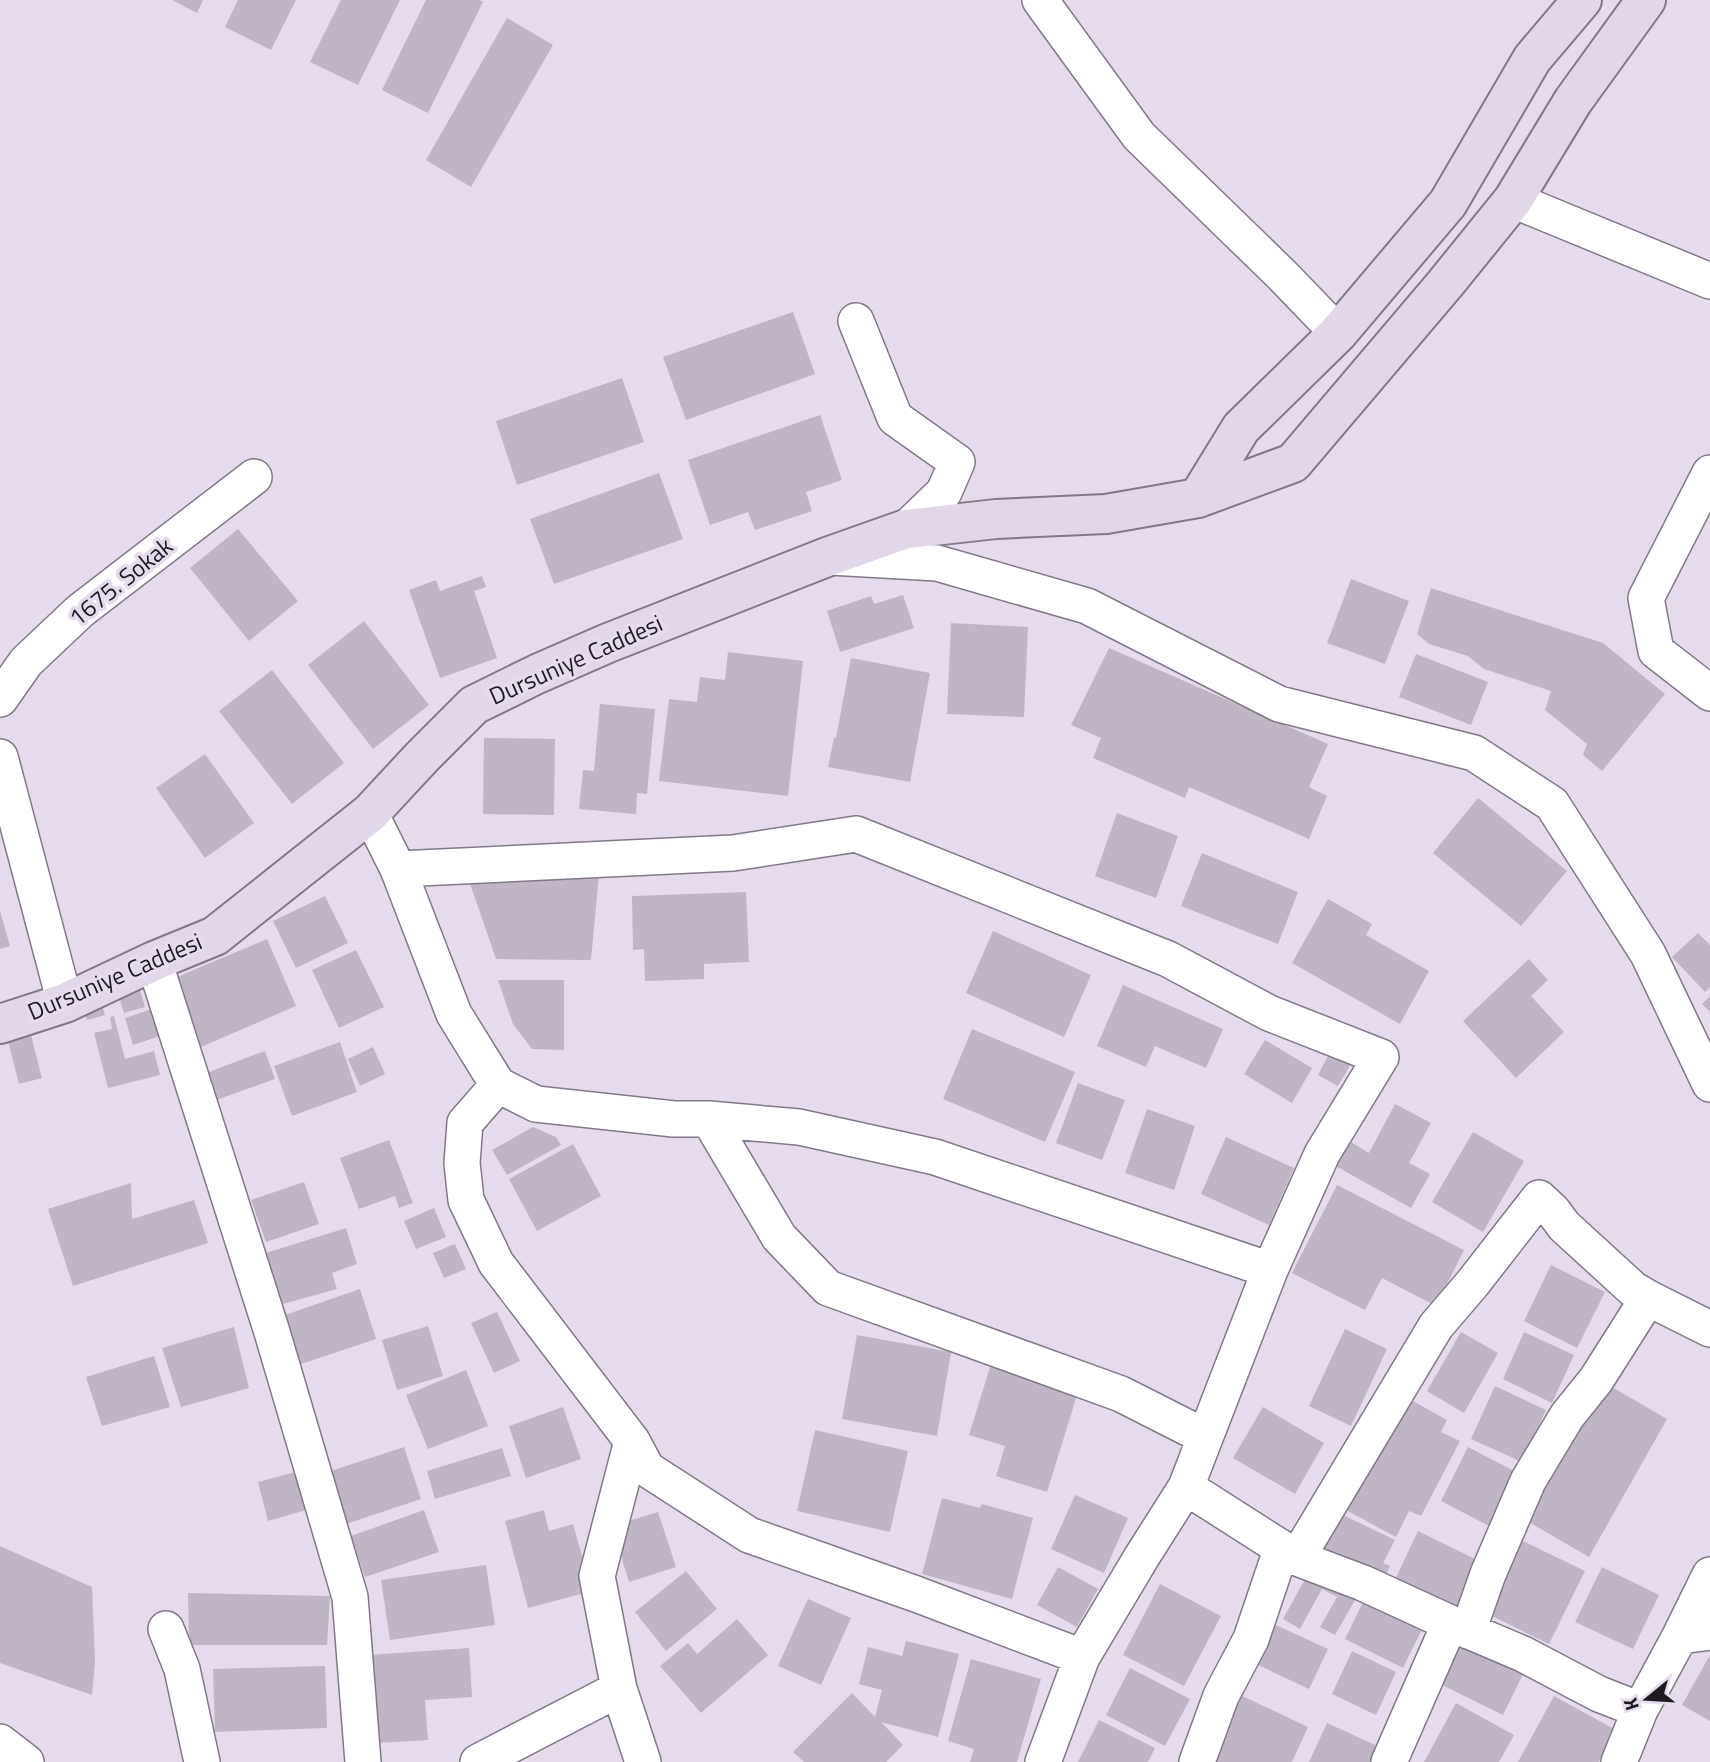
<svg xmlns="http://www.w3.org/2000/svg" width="1710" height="1762" font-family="'Titillium Web',sans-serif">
  <rect width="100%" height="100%" fill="#e5dbec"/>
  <path fill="#bfb5c5" d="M172,0H203L197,13Z
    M238,0H296L271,50L225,27Z
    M341,0H400L358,85L310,62Z
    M426,0H480L483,2L428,113L382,90Z
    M507,18L553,45L471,187L426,160Z
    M793,312L815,374L686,420L663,357Z
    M622,378L644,442L517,485L496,421Z
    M820,415L842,480L806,492L812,511L755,530L748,512L710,525L688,460Z
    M659,473L683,539L554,584L530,519Z
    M238,529L298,601L249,641L190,568Z
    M482,576L486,587L474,591L497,658L440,678L409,590L436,580L440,591Z
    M1351,579L1409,601L1385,664L1327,643Z
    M1431,588L1603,643L1665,694L1602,771L1583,755L1587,744L1545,710L1551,691L1484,669L1468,656L1429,644L1417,634Z
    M903,595L914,628L840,652L827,611L871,596L874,604Z
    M364,621L429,705L373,749L308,665Z
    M951,623L1028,627L1024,717L947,714Z
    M1109,648L1328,744L1309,787L1327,796L1309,839L1189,787L1185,798L1093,758L1101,738L1071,725Z
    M728,652L803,661L788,796L659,781L669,699L697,702L700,677L725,680Z
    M1416,654L1488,682L1471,725L1399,697Z
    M851,658L930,673L910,782L828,767L834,738H836Z
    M272,670L344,763L292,804L219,711Z
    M600,704L655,709L647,794L637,793L636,814L579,809L583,770L594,771Z
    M484,738L555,739L554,815L483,814Z
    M205,754L254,823L205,858L156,788Z
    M1478,798L1567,871L1521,926L1433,853Z
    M1117,813L1178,836L1156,898L1095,876Z
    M1202,853L1298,892L1278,944L1181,906Z
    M599,874L591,960L496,959L467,875Z
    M746,892L749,962L704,964V979L645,981L644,949L633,950L632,896Z
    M325,896L348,943L296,968L273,921Z
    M1328,899L1372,924L1366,935L1429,971L1400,1024L1292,963Z
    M0,911L10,946L0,949Z
    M993,931L1091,975L1064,1037L966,993Z
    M1698,933L1710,945V987L1705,992L1672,957Z
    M267,939L296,1006L201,1047L172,979Z
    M356,950L384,1007L339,1028L312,970Z
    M1529,959L1548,980L1531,996L1564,1032L1516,1078L1463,1021Z
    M137,980L145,1007L124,1013L116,986Z
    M498,980H564V1050L532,1049L513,1024Z
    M1123,985L1223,1029L1206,1068L1155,1046L1146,1067L1097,1046Z
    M99,995L105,1015L87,1020L84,1011Z
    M1710,996V1012L1702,1004Z
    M152,1009L160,1036L133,1045L125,1018Z
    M114,1016L125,1059L154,1051L160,1075L108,1088L94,1033L112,1029L110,1017Z
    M972,1029L1075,1072L1045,1142L943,1099Z
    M30,1031L42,1078L19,1084L7,1037Z
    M1265,1040L1312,1068L1292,1103L1244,1074Z
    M340,1042L357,1092L292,1116L274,1066Z
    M1334,1045L1355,1057L1338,1086L1318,1075Z
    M373,1047L385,1074L360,1086L348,1059Z
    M265,1051L275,1079L208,1103L198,1076Z
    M1078,1083L1125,1100L1102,1160L1056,1143Z
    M1395,1104L1431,1123L1409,1163L1430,1174L1411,1208L1332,1164L1346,1139L1369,1153Z
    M1147,1109L1195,1126L1174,1190L1125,1173Z
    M533,1127L556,1137L561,1145L507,1175L492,1150Z
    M1473,1132L1524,1161L1483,1232L1432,1202Z
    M1226,1137L1294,1168L1269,1225L1201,1194Z
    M389,1140L413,1203L399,1208L395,1196L359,1209L340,1158Z
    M573,1144L601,1196L537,1231L509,1179Z
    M304,1182L319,1224L266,1242L251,1200Z
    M131,1183L132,1219L194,1200L208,1243L73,1286L48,1209Z
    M1337,1185L1464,1250L1436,1306L1382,1278L1365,1310L1292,1273Z
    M434,1208L446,1237L416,1249L404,1221Z
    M346,1228L357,1264L332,1273L337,1289L283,1304L266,1253Z
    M455,1244L466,1269L444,1278L433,1253Z
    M1551,1265L1605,1292L1577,1348L1524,1321Z
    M360,1289L376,1339L298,1365L282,1316Z
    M497,1312L520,1361L494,1373L471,1323Z
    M428,1326L443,1376L397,1390L382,1340Z
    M234,1327L249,1388L181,1407L162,1348Z
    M1345,1329L1387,1349L1351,1426L1309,1406Z
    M1461,1332L1498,1353L1464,1413L1427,1391Z
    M1524,1332L1574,1355L1552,1403L1503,1379Z
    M857,1335L951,1352L937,1436L842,1419Z
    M154,1356L170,1407L102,1426L86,1377Z
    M991,1364L1078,1392L1047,1492L996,1476L1005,1446L969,1435Z
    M466,1370L488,1426L428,1449L406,1395Z
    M1605,1383L1667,1419L1589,1557L1527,1521Z
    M1495,1386L1546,1410L1522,1462L1471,1439Z
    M1404,1396L1447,1420L1441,1432L1460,1441L1421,1516L1409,1511L1396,1537L1344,1509Z
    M563,1407L581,1459L526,1478L509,1426Z
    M1263,1407L1324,1443L1295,1494L1233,1458Z
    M815,1430L908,1451L890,1532L797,1511Z
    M404,1447L421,1499L343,1525L328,1472Z
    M1468,1447L1518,1473L1491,1527L1441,1501Z
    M502,1448L511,1476L435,1499L427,1471Z
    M295,1472L306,1510L268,1521L258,1482Z
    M1075,1495L1128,1518L1104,1573L1051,1549Z
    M942,1498L980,1508L982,1504L1033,1518L1012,1599L922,1574Z
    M424,1510L439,1552L365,1577L351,1536Z
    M544,1510L549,1531L573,1524L592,1591L528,1608L505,1521Z
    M658,1512L676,1567L629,1582L612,1526Z
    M1339,1513L1395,1540L1383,1563L1390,1566L1383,1581L1321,1551Z
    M1418,1531L1481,1562L1455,1616L1392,1586Z
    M1521,1540L1585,1571L1549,1644L1486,1613Z
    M0,1546L92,1587L95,1661L92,1695L0,1663Z
    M486,1565L495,1625L390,1640L381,1580Z
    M1058,1567L1098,1589L1077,1627L1037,1605Z
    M1602,1567L1659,1595L1633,1649L1575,1622Z
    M1311,1568L1358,1595L1335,1635L1320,1627L1337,1597L1322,1589L1300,1629L1283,1619Z
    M686,1571L717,1609L666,1651L635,1612Z
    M1160,1584L1221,1616L1184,1686L1123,1655Z
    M188,1593L330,1596L327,1645H189Z
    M1367,1594L1425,1623L1403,1668L1345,1639Z
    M808,1599L851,1618L821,1685L778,1666Z
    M737,1619L768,1655L701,1713L660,1666L688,1643L697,1654Z
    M1276,1625L1328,1649L1309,1689L1258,1665Z
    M1458,1634L1526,1668L1503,1715L1434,1681Z
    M906,1641L959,1654L938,1737L881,1722L903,1745L886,1762H804L793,1752L852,1693L875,1717L882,1690L859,1684L868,1647L902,1656Z
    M469,1648L472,1697L425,1700L428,1740L375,1743L369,1655Z
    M1352,1651L1396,1672L1376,1715L1332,1694Z
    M1710,1655V1721L1682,1705Z
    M971,1659L1041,1679L1017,1762H970L974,1749L948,1741Z
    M325,1666L327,1728L215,1732L213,1669Z
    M1130,1668L1190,1699L1165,1746L1106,1715Z
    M1238,1694L1308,1727L1292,1762H1207Z
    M1554,1696L1616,1730L1599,1762H1518Z
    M1456,1703L1514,1735L1499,1762H1424Z
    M1099,1720L1155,1748L1148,1762H1078Z
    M1327,1723L1382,1748L1376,1762H1309Z"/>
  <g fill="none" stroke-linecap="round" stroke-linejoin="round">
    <g stroke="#817988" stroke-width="38">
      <path id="street" d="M1040,0L1139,136L1282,275L1338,333
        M1513,200L1710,281
        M856,321L895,418L957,462L944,492L906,529
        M1710,473L1646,598L1656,651L1710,693
        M830,557L937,563L1087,606L1279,704L1474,753L1552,804L1648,954L1710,1084
        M0,699L26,662L80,611L254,477
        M0,757L65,1003
        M370,813L398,869L454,1014L498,1085L536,1104L674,1119H709L799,1127L935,1157L1270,1270
        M398,869L733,853L856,834L1168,959L1269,1013L1381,1057L1322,1154L1270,1270L1186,1487L1141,1558L1082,1657L1043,1762
        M154,961L272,1332L350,1597L363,1762
        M498,1085L465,1123L462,1163L466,1200L496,1263L632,1441L647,1469L749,1535L916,1594L1082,1657
        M709,1119L779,1237L828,1288L1121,1394L1192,1430L1206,1434
        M632,1441L597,1576L619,1689L643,1762
        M1186,1487L1297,1558L1363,1583L1450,1623L1523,1654L1599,1694L1640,1710
        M1297,1558L1436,1326L1472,1284L1539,1198L1553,1211L1564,1226L1633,1289L1648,1298L1710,1329
        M166,1629L182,1669L202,1762
        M1468,1631L1488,1574L1528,1481L1567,1416L1596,1380L1648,1298
        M1680,1636L1710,1575
        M0,1742L26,1762
        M478,1762L619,1689
        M1197,1762L1221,1696L1251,1639L1277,1562L1283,1549
        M1389,1762L1450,1623
        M1619,1762L1640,1710L1680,1636L1710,1632"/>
    </g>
    <g stroke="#817988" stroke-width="42">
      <path id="secondary" d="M1198,498L1241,428L1338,333L1448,203L1532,59L1582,0
        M0,1024L65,1003L154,961L215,936L370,813L422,757L474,705L537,674L608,643L827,557L906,529L996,519L1106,514L1198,498L1293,463L1445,284L1513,200L1573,101L1646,0"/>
    </g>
    <use href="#street" stroke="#fff" stroke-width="35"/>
    <use href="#secondary" stroke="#e2d7e9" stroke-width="38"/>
  </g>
  <g text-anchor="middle" stroke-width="7" stroke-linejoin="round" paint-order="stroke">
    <g font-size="24" fill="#1e1b21" stroke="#e5dbec">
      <text transform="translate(121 582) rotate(-39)" y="8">1675. Sokak</text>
      <text transform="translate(576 660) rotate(-24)" y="8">Dursuniye Caddesi</text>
      <text transform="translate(115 977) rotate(-23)" y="8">Dursuniye Caddesi</text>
    </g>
  </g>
  <g transform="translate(1647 1699) rotate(252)" stroke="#e5dbec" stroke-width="5" paint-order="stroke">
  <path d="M0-5L12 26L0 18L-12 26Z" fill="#1e1b21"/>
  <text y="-10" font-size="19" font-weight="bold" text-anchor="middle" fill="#1e1b21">K</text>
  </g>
</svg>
